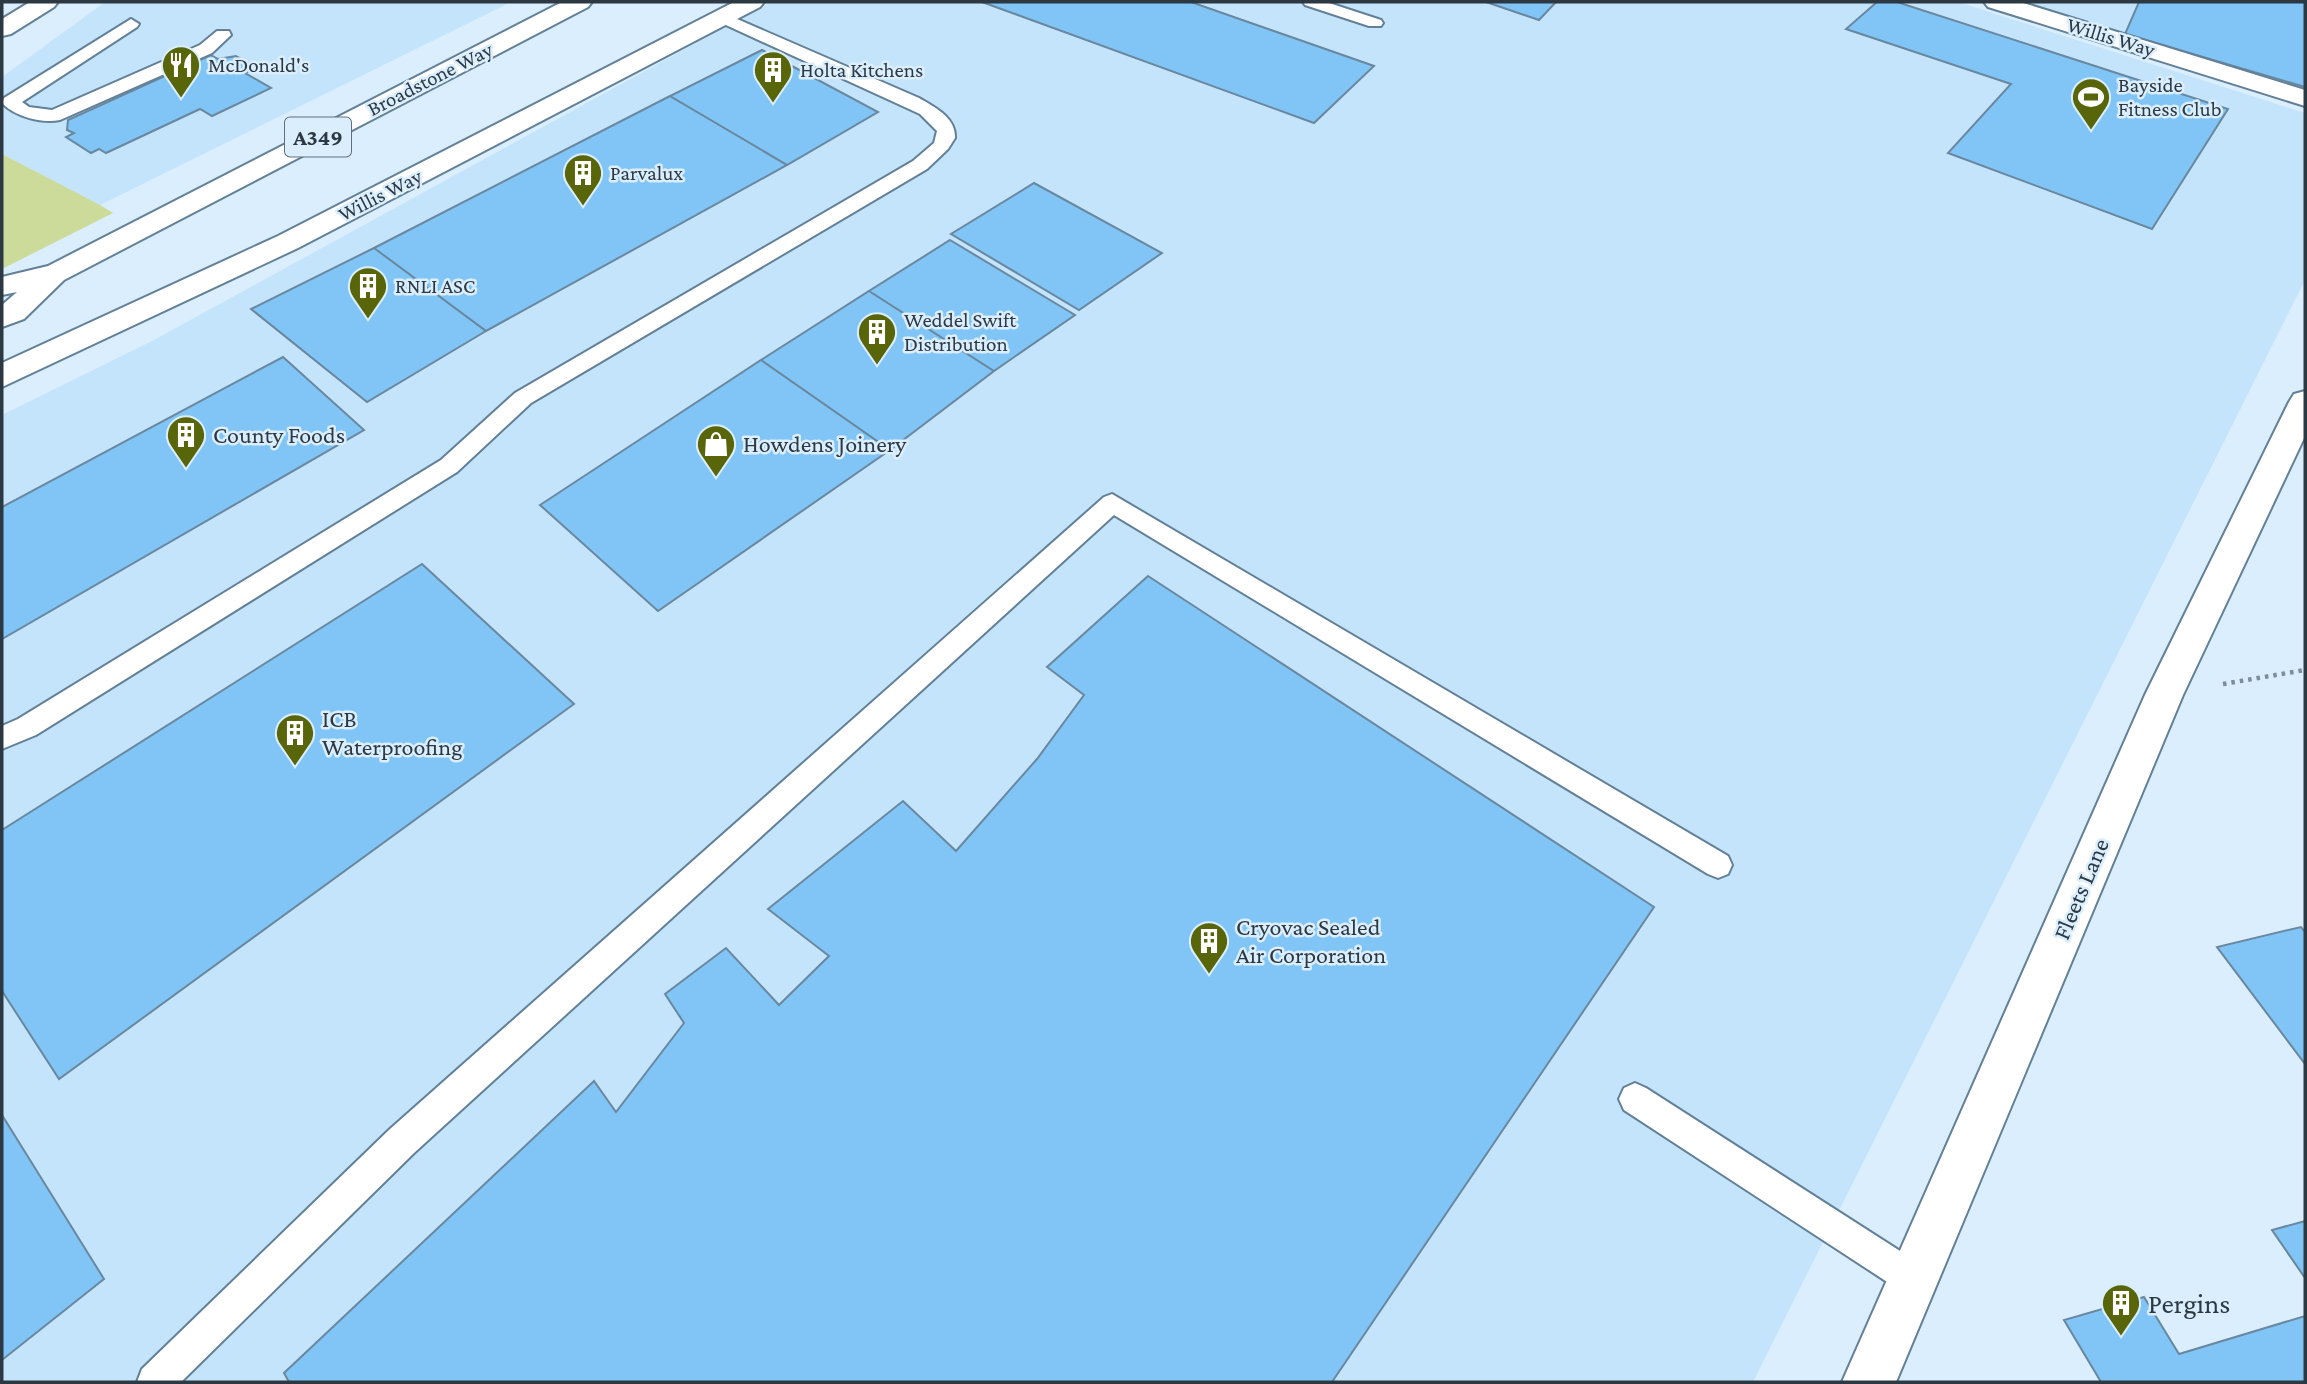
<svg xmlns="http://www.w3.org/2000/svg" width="2307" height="1384" font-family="'Crimson Pro',serif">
  <rect width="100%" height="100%" fill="#daeefd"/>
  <path fill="#c4e4fc" d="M105,2H511L100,205L2,154V77Z
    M771,2H1958L2305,113V280L1753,1382H2V415L154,340Z
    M2024,2H2305V93L2226,67Z"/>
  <path fill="#ccda9a" d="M2,154L100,205L113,213L2,269Z"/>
  <path fill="#81c5f6" stroke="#69889f" stroke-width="2" d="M982,2H1191L1374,66L1314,123Z
    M1486,2H1556L1539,20Z
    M1877,2H1897L2228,109L2152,229L1948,153L2011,84L1846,29Z
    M2139,2H2305V87L2125,34Z
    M762,50L878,112L787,165L670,96Z
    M211,55L218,59L236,56L251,65L246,68L251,70L245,73L271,88L212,116L200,109L106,153L99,149L91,153L66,137L74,133L67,130L68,120Z
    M670,96L787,165L486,331L374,248Z
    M1034,183L1162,253L1079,310L951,234Z
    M950,240L1075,315L994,371L869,291Z
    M374,248L486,331L367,402L251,309Z
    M869,291L994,371L890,450L761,360Z
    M283,357L364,430L2,639V507Z
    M761,360L890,450L658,611L540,505Z
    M422,564L574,704L59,1079L2,991V830Z
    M1148,576L1654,907L1332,1382H289L284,1373L594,1081L616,1112L684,1023L665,994L726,948L779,1005L829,956L768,909L903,801L956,851L1037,759L1084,695L1047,667Z
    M2301,927L2305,932V1064L2217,947Z
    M2,1115L104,1279L2,1360Z
    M2305,1221V1278L2272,1230Z
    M2144,1297L2179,1354L2305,1316V1382H2101L2064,1320Z"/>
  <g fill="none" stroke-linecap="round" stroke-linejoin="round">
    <g stroke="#628097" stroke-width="4">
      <path id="lane" d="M1303,2H1326L1381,20L1383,23L1381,26H1369L1305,5Z
        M721,12L919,98C934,107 956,117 955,138L948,149L927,169L531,403L457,472L36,735L2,749V726L18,719L441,460L515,393L913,161L934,143L937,131L920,114L715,20L713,17L715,14Z
        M131,19L139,24L137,27L22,102L29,107L52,110L200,45L217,31H229L231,35L212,53L60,120C42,124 14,116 2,103L4,98Z
        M1112,494L1728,856L1732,865L1728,874L1718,878L1708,874L1114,515L414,1153L181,1382H137L142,1369L390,1129L1104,497Z
        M1635,1083L1646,1088L1925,1267L1930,1279L1925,1291L1913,1296L1901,1291L1624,1110L1619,1099L1624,1088Z"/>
    </g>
    <g stroke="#628097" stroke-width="4">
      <path id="street" d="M734,2H764L760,7L298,248L2,387V363L278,236Z
        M1984,2H2020L2305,90V106L1988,7Z"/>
    </g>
    <g stroke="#628097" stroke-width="4">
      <path id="secondary" d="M2305,391V436L2183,695L1896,1382H1842L2145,695L2289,402L2294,394Z"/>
    </g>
    <g stroke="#628097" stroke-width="4">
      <path id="primary" d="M562,2H592L588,7L64,280L24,319L2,327V305L17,292L2,295V277L48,266Z"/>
    </g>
    <g stroke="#628097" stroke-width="4">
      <path id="highway" d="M30,2H58L54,7L11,34L2,36V19Z"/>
    </g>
    <path stroke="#7c8c99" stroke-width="4.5" stroke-dasharray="3.5 5" stroke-linecap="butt" d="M2223,684L2305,670"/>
    <use href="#lane" fill="#fff" fill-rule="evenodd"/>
    <use href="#street" fill="#fff" fill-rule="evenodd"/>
    <use href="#secondary" fill="#fff" fill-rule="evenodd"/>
    <use href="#primary" fill="#fff" fill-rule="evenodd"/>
    <use href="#highway" fill="#fff" fill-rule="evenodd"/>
  </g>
  <defs>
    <g id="restaurant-pin" transform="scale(2.0125)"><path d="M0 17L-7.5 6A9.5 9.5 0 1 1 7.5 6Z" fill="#586509" stroke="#daeefd"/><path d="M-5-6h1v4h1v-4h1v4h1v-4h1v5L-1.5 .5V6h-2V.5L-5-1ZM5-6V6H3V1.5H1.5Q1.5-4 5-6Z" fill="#fff"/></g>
    <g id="building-pin" transform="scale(2.0125)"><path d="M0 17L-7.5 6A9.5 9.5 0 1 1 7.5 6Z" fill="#586509" stroke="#daeefd"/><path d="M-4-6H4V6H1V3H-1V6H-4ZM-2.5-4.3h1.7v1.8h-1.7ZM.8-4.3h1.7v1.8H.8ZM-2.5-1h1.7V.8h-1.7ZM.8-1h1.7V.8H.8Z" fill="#fff"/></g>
    <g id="stadium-pin" transform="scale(2.0125)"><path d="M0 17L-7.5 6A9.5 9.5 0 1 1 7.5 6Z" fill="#586509" stroke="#daeefd"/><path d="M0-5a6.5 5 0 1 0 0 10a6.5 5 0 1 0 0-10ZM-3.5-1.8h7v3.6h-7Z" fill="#fff"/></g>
    <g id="shop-pin" transform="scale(2.0125)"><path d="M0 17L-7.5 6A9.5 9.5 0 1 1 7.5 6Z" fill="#586509" stroke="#daeefd"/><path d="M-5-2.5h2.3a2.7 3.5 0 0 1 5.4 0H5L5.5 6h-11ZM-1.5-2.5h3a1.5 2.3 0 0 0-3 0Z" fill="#fff"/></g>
  </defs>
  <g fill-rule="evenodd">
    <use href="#restaurant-pin" x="181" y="65"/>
    <use href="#building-pin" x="773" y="70"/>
    <use href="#stadium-pin" x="2091" y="97"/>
    <use href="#building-pin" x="583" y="173"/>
    <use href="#building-pin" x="368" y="286"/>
    <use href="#building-pin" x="877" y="332"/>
    <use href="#building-pin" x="186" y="435"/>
    <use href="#shop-pin" x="716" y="444"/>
    <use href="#building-pin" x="295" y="733"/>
    <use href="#building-pin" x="1209" y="941"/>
    <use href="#building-pin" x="2121" y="1303"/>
  </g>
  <g text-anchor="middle" stroke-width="5" stroke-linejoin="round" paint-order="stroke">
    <g font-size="21" fill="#2c3943" stroke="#daeefd">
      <text transform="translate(2111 37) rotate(17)" y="7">Willis Way</text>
      <text transform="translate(430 79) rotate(-27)" y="7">Broadstone Way</text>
      <text transform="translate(380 195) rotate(-27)" y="7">Willis Way</text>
    </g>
    <g font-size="21" fill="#2c3943" stroke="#daeefd" text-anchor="start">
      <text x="208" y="72">McDonald's</text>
      <text x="800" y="77">Holta Kitchens</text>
      <text x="2118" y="92">Bayside<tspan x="2118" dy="24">Fitness Club</tspan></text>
      <text x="610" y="180">Parvalux</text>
      <text x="395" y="293">RNLI ASC</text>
      <text x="904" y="327">Weddel Swift<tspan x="904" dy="24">Distribution</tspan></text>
    </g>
    <rect fill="#daeefd" stroke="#606f7b" stroke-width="2" x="285" y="117.5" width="66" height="39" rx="5"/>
    <g font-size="23" font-weight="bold" fill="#2c3943">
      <text x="318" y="145">A349</text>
    </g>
    <g font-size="24" fill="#2c3943" stroke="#daeefd" text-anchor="start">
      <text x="213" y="443">County Foods</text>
      <text x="743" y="452">Howdens Joinery</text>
      <text x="322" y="727">ICB<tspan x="322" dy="28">Waterproofing</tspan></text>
      <text x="1236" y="935">Cryovac Sealed<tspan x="1236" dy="28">Air Corporation</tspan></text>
    </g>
    <g font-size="24" fill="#2c3943" stroke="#daeefd">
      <text transform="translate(2081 889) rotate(-67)" y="8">Fleets Lane</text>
    </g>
    <g font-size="28" fill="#2c3943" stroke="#daeefd" text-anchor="start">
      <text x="2148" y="1313">Pergins</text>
    </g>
  </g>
  <rect width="2307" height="1384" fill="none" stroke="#2c3943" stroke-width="7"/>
</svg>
